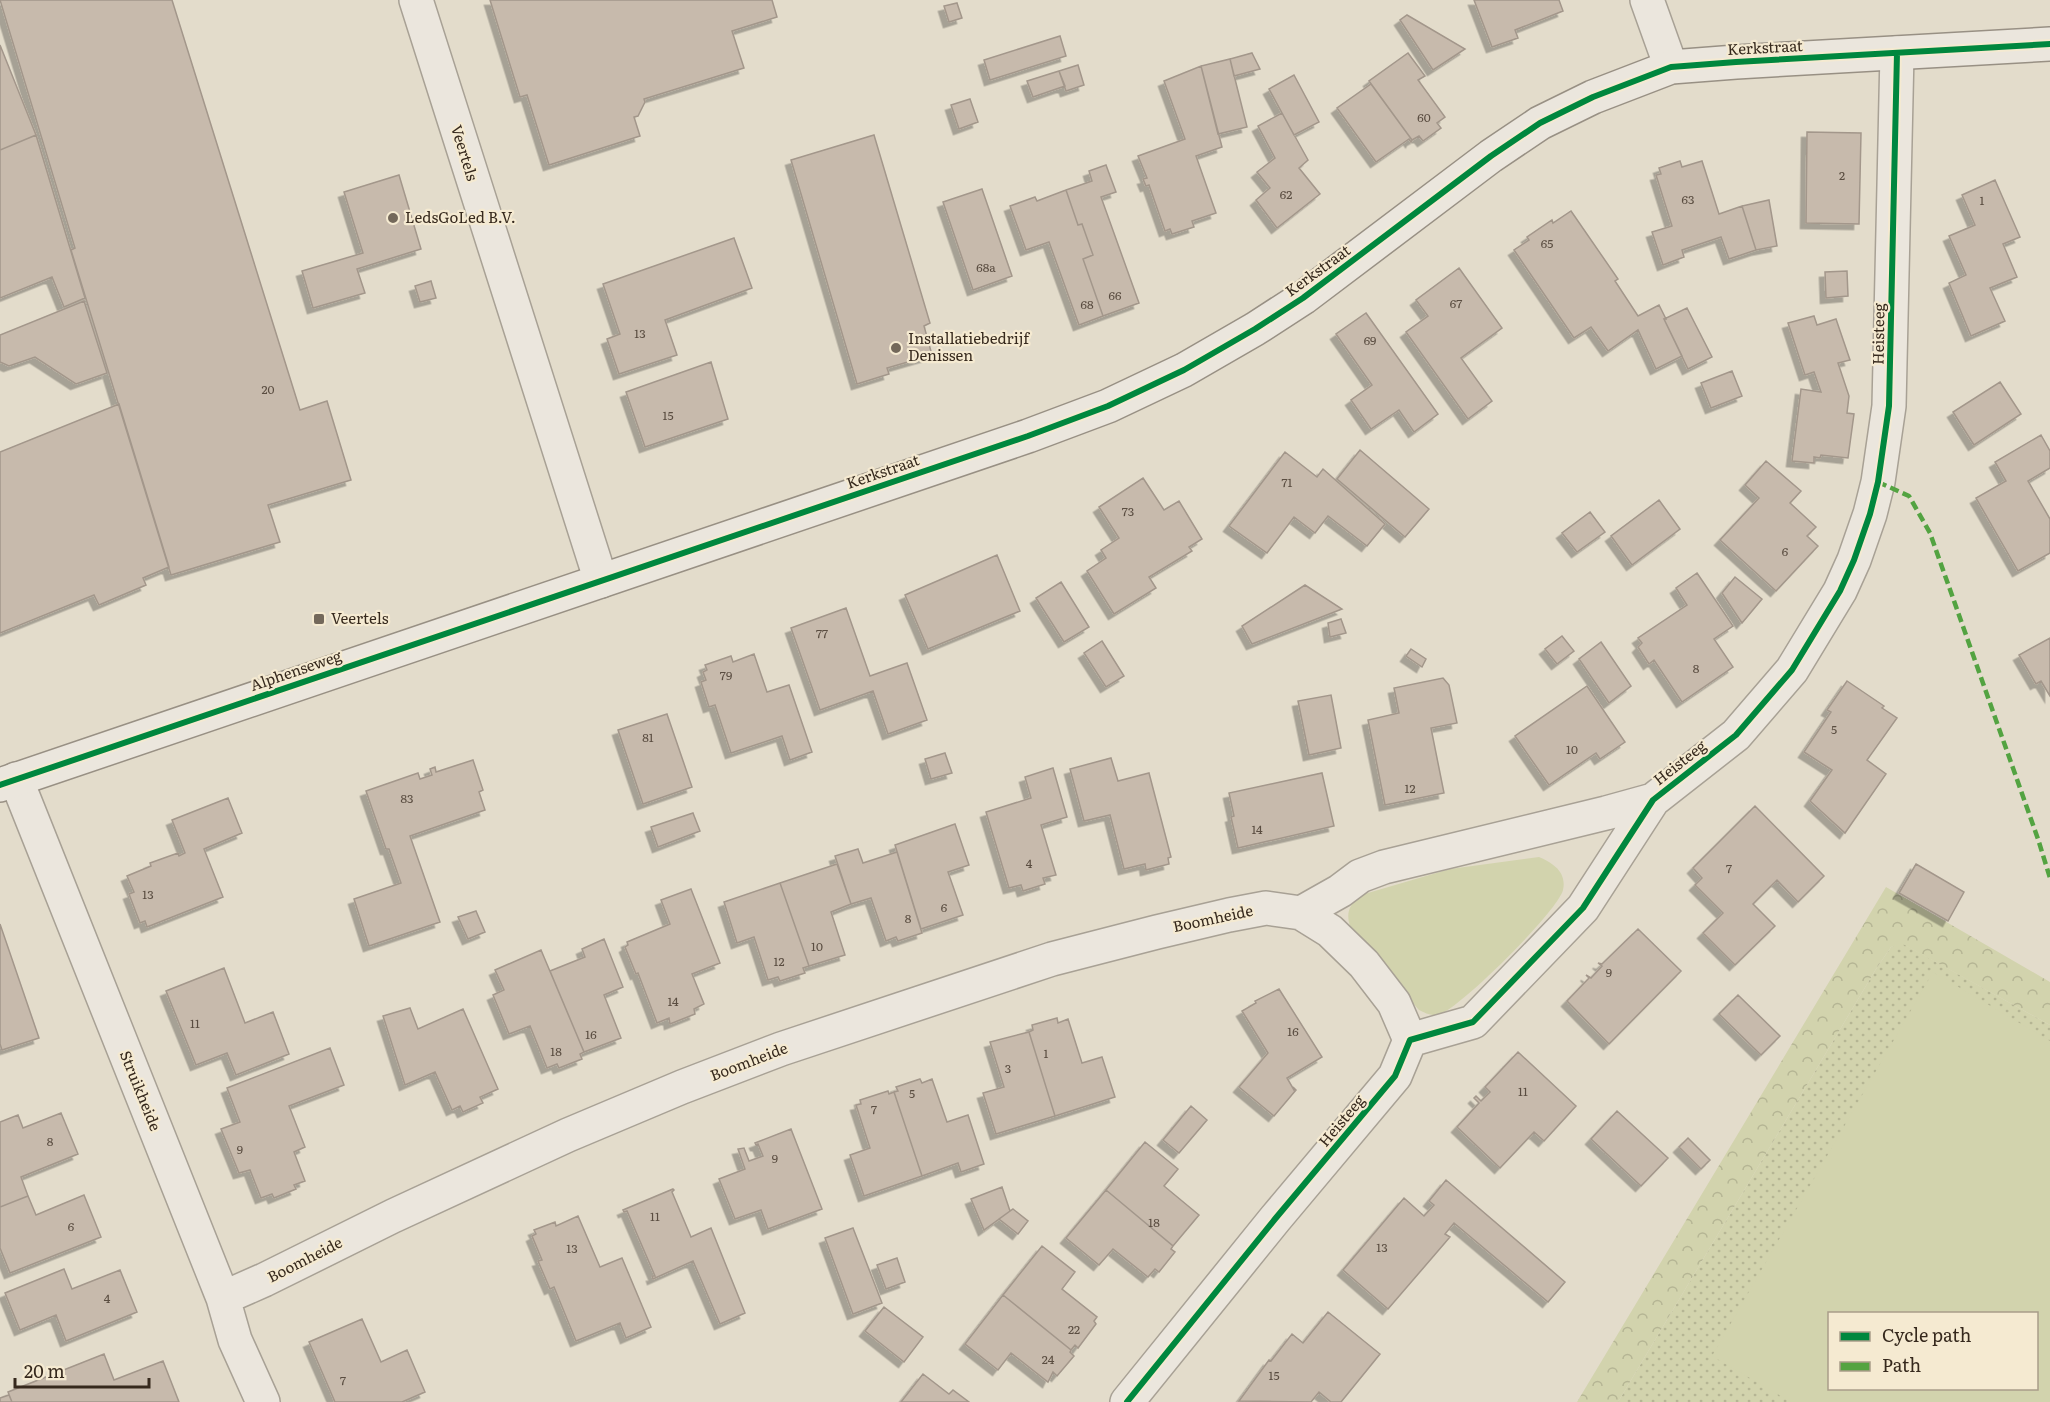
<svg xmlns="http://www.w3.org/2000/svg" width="2050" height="1402" font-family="Literata,serif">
  <defs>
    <pattern id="grass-dots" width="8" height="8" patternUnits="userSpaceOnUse" patternTransform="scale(1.5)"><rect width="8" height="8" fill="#d2d3ad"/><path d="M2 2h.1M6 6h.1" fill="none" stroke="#b5b594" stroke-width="1.8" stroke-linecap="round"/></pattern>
    <pattern id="forest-crowns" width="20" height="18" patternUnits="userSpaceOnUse" patternTransform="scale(1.5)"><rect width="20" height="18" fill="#d2d3ad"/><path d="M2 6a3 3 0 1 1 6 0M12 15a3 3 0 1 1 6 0" fill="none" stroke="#b5b594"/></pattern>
    <filter id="shadow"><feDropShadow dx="-5.5" dy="5.5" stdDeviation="0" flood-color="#0004"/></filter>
  </defs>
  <rect width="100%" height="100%" fill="#e3dccb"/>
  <path fill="url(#grass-dots)" fill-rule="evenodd" d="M1902,943L2050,1025V1402H1618L1876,969L1891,947ZM1830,1314H2036V1388H1830Z"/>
  <path fill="url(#forest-crowns)" d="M1886,887L2050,982V1025L1903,944L1891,947L1876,969L1618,1402H1577Z"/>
  <path fill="#d2d3ad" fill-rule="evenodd" d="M1539,857C1553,863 1567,872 1563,890C1558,911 1461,1007 1440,1014C1433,1017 1425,1013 1419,1010L1354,935C1345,919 1346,906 1361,895L1450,869Z
    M1933,972L2050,1041V1402H1791L1712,1356ZM1830,1314H2036V1388H1830Z"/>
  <path fill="#c7baac" stroke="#a3978b" stroke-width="1.5" filter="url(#shadow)" d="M0,0H172L300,410L327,401L351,480L268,505L280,542L171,575L71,250L75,248Z
    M490,0H772L777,17L732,31L744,68L644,99L645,102L638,116L634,117L640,136L549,165L527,95L520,97Z
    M1474,0H1559L1563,11L1515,30L1518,38L1492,47Z
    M957,3L962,18L949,22L944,6Z
    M1407,15L1465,49L1433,70L1400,20Z
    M1060,36L1066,56L990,80L984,60Z
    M0,45L36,135L0,150Z
    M1252,53L1260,69L1234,76L1230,59Z
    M1408,53L1425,76L1418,80L1445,117L1437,123L1441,128L1423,141L1419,136L1412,140L1369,81Z
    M1230,59L1247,127L1218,134L1201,66Z
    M1078,65L1084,85L1066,91L1059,71Z
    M1201,66L1222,147L1196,156L1216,213L1192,221L1194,227L1172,234L1170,229L1165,231L1149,185L1146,186L1143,179L1147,178L1138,156L1185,139L1164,81Z
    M1059,71L1065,86L1033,97L1027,81Z
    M1294,75L1319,122L1294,135L1269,89Z
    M1371,84L1412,140L1411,142L1409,139L1376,162L1337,108Z
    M970,99L978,122L959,129L951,105Z
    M1282,113L1308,160L1299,168L1320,194L1277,228L1256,200L1270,188L1257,172L1275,158L1258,126Z
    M1807,132L1861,133L1859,224L1806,223Z
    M36,135L85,298L64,307L52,277L0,298V150Z
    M874,135L930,323L924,326L932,355L887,368L889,374L857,384L791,160Z
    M1680,161L1682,167L1702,161L1719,214L1742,206L1756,250L1729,259L1721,237L1682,250L1684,257L1663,265L1652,232L1672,226L1656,175L1661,174L1659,168Z
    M1106,165L1116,192L1101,197L1139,303L1103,316L1083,259L1093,255L1082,224L1078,225L1066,190L1092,181L1089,171Z
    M399,175L421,249L357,269L365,293L313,308L302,271L363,253L344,192Z
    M1995,180L2020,237L2003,244L2017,277L1990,288L2005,321L1971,336L1949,283L1966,275L1949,236L1975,225L1962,195Z
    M982,189L1012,276L973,290L943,202Z
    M1066,190L1078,225L1082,224L1093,255L1083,259L1103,316L1079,325L1049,242L1026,250L1010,206L1035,197L1037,201Z
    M1769,200L1777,246L1756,250L1742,206Z
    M1571,211L1618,279L1615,281L1638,316L1659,305L1666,319H1664L1682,356L1656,369L1638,330L1608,351L1591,327L1574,338L1514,250L1529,240L1527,237L1552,220L1553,223Z
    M734,238L752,288L665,320L677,355L619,374L607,339L620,334L603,284Z
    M1459,268L1502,328L1461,358L1492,401L1468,419L1406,332L1428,316L1416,300Z
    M1847,271L1848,296L1826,298L1825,272Z
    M431,281L436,298L420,302L415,286Z
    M84,301L107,373L76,384L35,357L9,366L0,362V335Z
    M1687,308L1712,357L1688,369L1664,319Z
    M1366,313L1438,414L1414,432L1399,410L1371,429L1351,400L1372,385L1336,334Z
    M1814,316L1817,325L1836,319L1850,360L1838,363L1849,396L1847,413L1854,414L1848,458L1821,455L1820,458L1814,457V463L1792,461L1801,389L1821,392L1814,372L1805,375L1788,323Z
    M711,362L728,419L645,447L626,392Z
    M1732,371L1742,396L1711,408L1701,383Z
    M2000,382L2021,414L1974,445L1953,412Z
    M119,404L169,567L143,578L146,585L99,605L94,595L0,633V452Z
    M2041,435L2050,451V468L2028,481L2050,519V553L2018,571L1976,498L2006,481L1995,462Z
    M1360,450L1429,509L1405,537L1337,479Z
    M1285,452L1317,477L1323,469L1385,524L1367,546L1328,516L1315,533L1294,517L1267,553L1229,526Z
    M1766,461L1801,491L1790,503L1816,527L1807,536L1818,546L1776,591L1720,540L1759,498L1745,485Z
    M1143,478L1164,510L1179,501L1202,539L1189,547L1192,551L1149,577L1156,588L1114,614L1087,571L1106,558L1101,550L1119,538L1099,507Z
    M1659,500L1680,529L1632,565L1611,536Z
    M1590,512L1605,532L1577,552L1562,533Z
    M997,555L1020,611L928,649L905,595Z
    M1697,573L1733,626L1714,639L1733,667L1682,702L1654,660L1649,664L1638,647L1642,643L1638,638L1687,605L1676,588Z
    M1735,577L1762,599L1742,623L1722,593Z
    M1061,582L1089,627L1064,642L1036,598Z
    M1305,585L1342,609L1252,644L1242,626Z
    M846,608L870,676L907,663L927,720L888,734L873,691L820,710L791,628Z
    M1341,619L1346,633L1330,637L1328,623Z
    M1562,636L1574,651L1557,664L1545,649Z
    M2050,638V696L2041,681L2036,684L2019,655Z
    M1102,641L1124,676L1106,687L1084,653Z
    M1601,642L1631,686L1609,703L1579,659Z
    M1411,649L1426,659L1422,667L1406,656Z
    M754,654L767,692L789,685L812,752L790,760L782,736L731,753L715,705L709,707L701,682L706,680L703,672L707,670L705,665L731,656L733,662Z
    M1443,678L1449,685L1457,723L1431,728L1444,793L1385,805L1368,720L1399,713L1394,688Z
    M1847,681L1884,706L1882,708L1897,718L1867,760L1886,774L1845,833L1810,801L1832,770L1804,752L1831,712L1827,710Z
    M1587,686L1625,742L1600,759L1596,753L1549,785L1515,736Z
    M1331,695L1341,748L1309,755L1298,701Z
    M667,714L692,787L643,804L618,730Z
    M945,753L952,773L931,779L925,759Z
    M1111,758L1118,781L1149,773L1171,857L1168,858L1169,864L1146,870L1145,864L1124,869L1110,815L1084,821L1070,769Z
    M473,760L483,790L479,792L485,810L410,836L440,922L369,946L354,899L401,883L389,849H386L366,791L418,773L420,779L432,775L430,769L435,767L436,772Z
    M1053,768L1067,817L1041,825L1056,875L1043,878L1045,884L1023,891L1021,885L1009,888L986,812L1031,798L1025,777Z
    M1322,773L1334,826L1238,848L1231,817L1234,816L1229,793Z
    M228,798L242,833L204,849L223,897L147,927L145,921L140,923L129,894L134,892L127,876L151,866L150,863L178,853L179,856L185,853L172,820Z
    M1755,806L1824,876L1798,902L1777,880L1753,904L1775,926L1735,965L1703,933L1723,913L1695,885L1702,878L1693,868Z
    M693,813L700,831L658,847L651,827Z
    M955,824L969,865L948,872L963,915L921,929L895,845Z
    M858,849L863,863L897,852L922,933L898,941L896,937L886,941L871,898L851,904L835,856Z
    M837,864L851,904L831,912L845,955L809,966L780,883Z
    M1916,864L1964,892L1948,921L1899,893Z
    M780,883L809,966L803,968L805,973L780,981L778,977L768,980L754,937L737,943L724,902Z
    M691,889L720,963L692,974L704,1004L694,1009L695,1014L670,1024L669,1018L657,1023L638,973L636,974L625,947L628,945L627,942L670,924L661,900Z
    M476,911L485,932L468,939L458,917Z
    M0,924L39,1038L2,1050L0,1044Z
    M1638,929L1681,971L1609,1044L1567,1001L1589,978L1586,975L1591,978L1602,966L1598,963L1602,964Z
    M604,939L623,987L604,995L621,1038L584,1052L550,971L585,957L582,949Z
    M541,950L584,1052L580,1054L582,1059L559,1068L557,1064L547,1068L530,1026L509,1034L493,995L504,990L495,970Z
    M224,968L245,1023L273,1012L289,1054L236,1075L227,1053L196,1065L166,991Z
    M1279,989L1322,1057L1287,1078L1294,1090V1088L1296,1090L1274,1116L1239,1087L1268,1053L1242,1011L1256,1003L1255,1001Z
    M1738,995L1780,1036L1761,1055L1719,1014Z
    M410,1008L418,1029L463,1009L498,1089L480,1097L483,1103L463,1112L460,1106L452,1110L435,1072L405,1085L383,1016Z
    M1057,1018L1058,1023L1068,1019L1082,1063L1102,1057L1115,1097L1055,1116L1029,1032L1033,1030L1032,1025Z
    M1029,1032L1055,1116L996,1134L983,1093L1004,1087L990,1042Z
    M330,1048L344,1085L289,1106L305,1147L294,1152L305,1181L294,1185L296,1189L274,1198L272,1194L261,1198L250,1170L239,1173L221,1129L240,1122L227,1088Z
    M1518,1052L1576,1106L1544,1141L1534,1132L1500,1168L1457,1127L1479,1103L1474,1098L1476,1096L1481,1101L1490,1092L1485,1087Z
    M920,1079L922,1083L932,1079L947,1122L968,1115L984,1164L961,1172L958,1163L922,1176L894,1092L898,1091L896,1087Z
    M888,1091L889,1094L894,1092L922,1176L864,1196L850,1155L870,1148L856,1105L861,1104L860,1100Z
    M1191,1106L1207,1120L1179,1153L1163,1140Z
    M1617,1111L1668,1158L1641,1186L1591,1139Z
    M61,1113L78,1154L21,1177L28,1196L0,1207V1122L18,1115L23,1128Z
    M791,1129L822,1209L768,1229L761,1210L735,1219L719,1179L745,1169L738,1149L744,1148L749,1161L763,1156L758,1144L756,1145L755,1143Z
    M1688,1138L1710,1160L1701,1169L1679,1147Z
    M1145,1142L1178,1169L1164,1186L1199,1215L1173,1246L1106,1190Z
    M1446,1180L1565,1282L1548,1302L1454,1223L1445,1234L1450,1237L1388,1309L1343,1270L1404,1198L1424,1216L1434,1205L1429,1201Z
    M1002,1187L1010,1211L984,1230L971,1199Z
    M673,1189L674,1190L672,1192L691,1237L711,1228L745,1313L720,1324L693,1261L653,1279L652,1276H655L627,1211L624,1212L623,1210Z
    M1106,1190L1173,1246L1171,1249L1175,1252L1159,1272L1155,1269L1148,1277L1113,1249L1099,1265L1066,1238Z
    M84,1195L101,1237L10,1273L0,1248V1207L28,1196L36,1215Z
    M1013,1209L1028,1221L1018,1234L999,1219Z
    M578,1216L600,1267L622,1258L651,1327L626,1338L620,1323L576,1341L554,1287L550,1289L538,1261L542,1260L532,1236L536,1234L534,1230L555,1222L556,1226Z
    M853,1228L882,1303L853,1314L825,1238Z
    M1042,1246L1075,1272L1062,1289L1097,1317L1094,1321L1096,1324L1078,1348L1075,1345L1071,1350L1003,1295Z
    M897,1258L905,1282L886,1289L877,1265Z
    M64,1269L72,1289L120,1270L137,1312L66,1341L56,1315L20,1330L5,1293Z
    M1003,1295L1071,1350L1070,1352L1074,1356L1057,1376L1053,1372L1048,1382L1011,1353L998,1370L965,1344Z
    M884,1307L923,1337L904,1362L865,1331Z
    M1328,1312L1380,1354L1341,1402H1331L1319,1392L1311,1402L1239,1401L1269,1360L1271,1361L1292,1334L1303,1343Z
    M362,1319L381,1362L407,1350L425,1392L402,1402H335L309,1342Z
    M104,1354L114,1380L163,1361L179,1402H12L8,1392Z
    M923,1374L949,1394L953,1390L969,1402H901Z
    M9,1395L12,1402H0V1398Z"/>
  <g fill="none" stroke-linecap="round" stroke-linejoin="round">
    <g stroke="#a8a195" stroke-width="36">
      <path id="street" d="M416,0L601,581
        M1647,0L1671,67
        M16,779L223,1298L235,1340L263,1402
        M1301,913L1340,891L1360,876L1384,867L1606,813L1653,800
        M223,1298L264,1280L393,1216L568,1135L682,1087L781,1049L1052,959L1157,932L1229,915L1266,908L1301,913L1330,931L1364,964L1394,1003L1410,1040
        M1127,1402L1275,1219L1395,1076L1410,1040L1473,1022L1583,908L1653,800L1736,735L1792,670L1840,591L1854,560L1870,514L1878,482L1889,406L1897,53"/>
    </g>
    <g stroke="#989084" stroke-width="36">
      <path id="secondary" d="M0,785L1028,436L1108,406L1184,370L1255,329L1303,298L1491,156L1540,123L1593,97L1671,67L1736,62L2050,44"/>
    </g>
    <use href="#street" stroke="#ebe6dd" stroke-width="33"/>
    <use href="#secondary" stroke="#ebe6dd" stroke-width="33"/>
    <path stroke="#53a341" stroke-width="4.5" stroke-dasharray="9 4.5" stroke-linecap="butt" d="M1878,482L1909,496L1930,533L2038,839L2050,878"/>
    <g stroke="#f5ead1" stroke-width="10">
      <path id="cycleway" d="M0,785L1028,436L1108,406L1184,370L1255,329L1303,298L1491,156L1540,123L1593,97L1671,67L1736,62L2050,44
        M1127,1402L1275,1219L1395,1076L1410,1040L1473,1022L1583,908L1653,800L1736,735L1792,670L1840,591L1854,560L1870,514L1878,482L1889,406L1897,53"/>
    </g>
    <use href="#cycleway" stroke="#00873e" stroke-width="6"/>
  </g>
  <g fill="#73685a" stroke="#f5ead1" stroke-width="2">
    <circle cx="393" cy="218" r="6"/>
    <circle cx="896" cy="348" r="6"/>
    <rect x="313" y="613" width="12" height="12" rx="3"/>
  </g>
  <g text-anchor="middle" stroke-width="4.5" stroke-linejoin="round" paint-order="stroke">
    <g font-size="12" fill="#5a4d41">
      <text x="1424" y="122">60</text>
      <text x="1842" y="180">2</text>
      <text x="1286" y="199">62</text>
      <text x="1688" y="204">63</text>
      <text x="1982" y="205">1</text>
      <text x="1547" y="248">65</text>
      <text x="986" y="272">68a</text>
      <text x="1115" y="300">66</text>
      <text x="1456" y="308">67</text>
      <text x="1087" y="309">68</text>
      <text x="640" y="338">13</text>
      <text x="1370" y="345">69</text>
      <text x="268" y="394">20</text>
      <text x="668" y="420">15</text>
      <text x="1287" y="487">71</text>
      <text x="1128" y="516">73</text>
      <text x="1785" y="556">6</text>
      <text x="822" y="638">77</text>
      <text x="1696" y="673">8</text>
      <text x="726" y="680">79</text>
      <text x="1834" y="734">5</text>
      <text x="648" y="742">81</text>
      <text x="1572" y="754">10</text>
      <text x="1410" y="793">12</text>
      <text x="407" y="803">83</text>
      <text x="1257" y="834">14</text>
      <text x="1029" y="868">4</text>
      <text x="1729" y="873">7</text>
      <text x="148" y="899">13</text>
      <text x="944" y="912">6</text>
      <text x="908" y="923">8</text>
      <text x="817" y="951">10</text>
      <text x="779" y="966">12</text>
      <text x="1609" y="977">9</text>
      <text x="673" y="1006">14</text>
      <text x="195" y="1028">11</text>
      <text x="1293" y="1036">16</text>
      <text x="591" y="1039">16</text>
      <text x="556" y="1056">18</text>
      <text x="1046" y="1058">1</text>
      <text x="1008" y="1073">3</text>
      <text x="1523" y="1096">11</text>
      <text x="912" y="1098">5</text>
      <text x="874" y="1114">7</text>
      <text x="50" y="1146">8</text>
      <text x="240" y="1154">9</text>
      <text x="775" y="1163">9</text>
      <text x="655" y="1221">11</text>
      <text x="1154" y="1227">18</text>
      <text x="71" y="1231">6</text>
      <text x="1382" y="1252">13</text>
      <text x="572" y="1253">13</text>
      <text x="107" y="1303">4</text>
      <text x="1074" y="1334">22</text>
      <text x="1048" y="1364">24</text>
      <text x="1274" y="1380">15</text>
      <text x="343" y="1385">7</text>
    </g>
    <g font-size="15" fill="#36291d" stroke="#f5ead1">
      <text transform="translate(1765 48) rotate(-3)" y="5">Kerkstraat</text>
      <text transform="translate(464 153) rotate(73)" y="5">Veertels</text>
      <text transform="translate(1318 271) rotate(-36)" y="5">Kerkstraat</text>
      <text transform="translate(1879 334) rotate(-89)" y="5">Heisteeg</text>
      <text transform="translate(883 472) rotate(-19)" y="5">Kerkstraat</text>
      <text transform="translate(296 671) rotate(-19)" y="5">Alphenseweg</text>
      <text transform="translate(1680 763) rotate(-38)" y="5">Heisteeg</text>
      <text transform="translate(1213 919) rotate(-12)" y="5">Boomheide</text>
      <text transform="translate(749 1062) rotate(-21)" y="5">Boomheide</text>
      <text transform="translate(140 1091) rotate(68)" y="5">Struikheide</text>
      <text transform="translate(1342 1121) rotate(-50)" y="5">Heisteeg</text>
      <text transform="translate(305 1260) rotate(-27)" y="5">Boomheide</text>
    </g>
    <g font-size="15" fill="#36291d" stroke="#f5ead1" text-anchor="start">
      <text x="405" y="223">LedsGoLed B.V.</text>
      <text x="908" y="344">Installatiebedrijf<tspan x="908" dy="17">Denissen</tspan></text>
      <text x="331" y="624">Veertels</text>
    </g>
  </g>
  <rect x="1828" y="1312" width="210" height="78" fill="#f5ead1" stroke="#a99d89" stroke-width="1.5"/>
  <rect x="1840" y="1332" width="30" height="9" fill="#00873e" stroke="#a99d89" stroke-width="1.5"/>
  <text x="1882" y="1342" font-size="18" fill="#36291d">Cycle path</text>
  <rect x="1840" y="1362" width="30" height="9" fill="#53a341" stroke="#a99d89" stroke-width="1.5"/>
  <text x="1882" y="1372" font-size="18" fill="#36291d">Path</text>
  <path d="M15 1378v9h134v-9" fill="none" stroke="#36291d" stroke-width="3"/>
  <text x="24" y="1378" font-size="18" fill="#36291d" stroke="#f5ead1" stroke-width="4.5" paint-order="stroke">20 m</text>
</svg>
